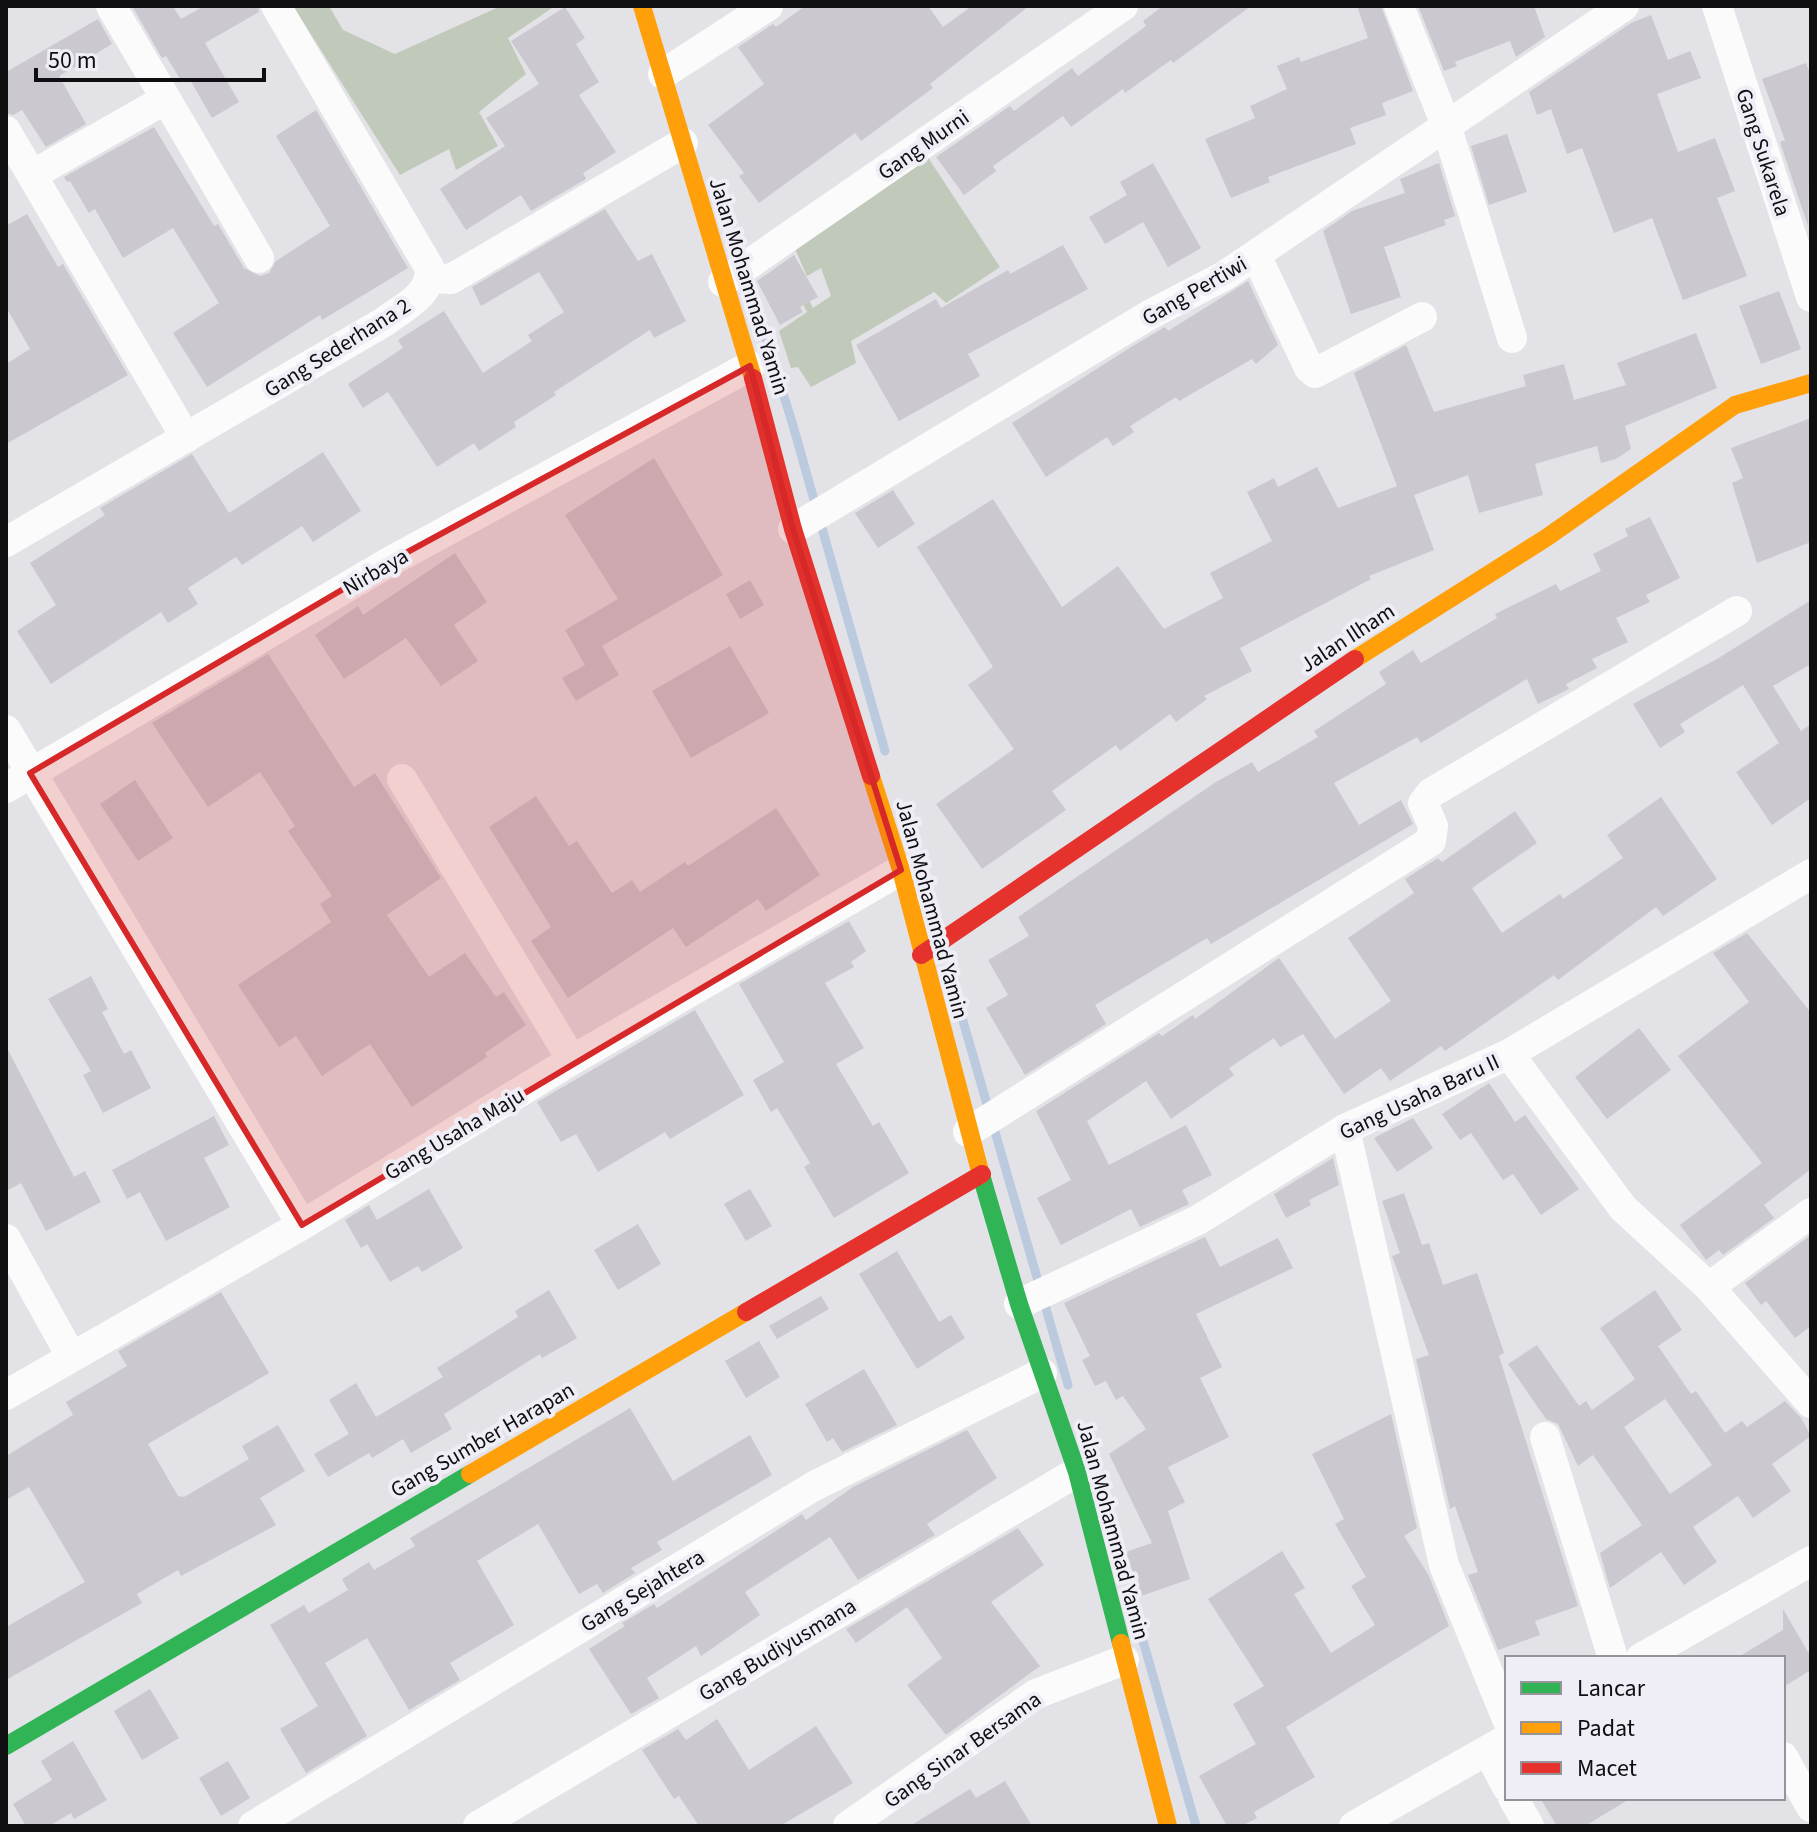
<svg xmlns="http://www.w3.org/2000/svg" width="1817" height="1832" font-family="'Source Sans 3',sans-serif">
  <rect width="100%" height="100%" fill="#e3e2e7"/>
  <path fill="#c1c9ba" d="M293,6H329L343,30L395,54L501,6H555L508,38L526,74L479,112L498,146L456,170L449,149L400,175Z
    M925,153L1000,267L946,303L934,292L851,341L856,363L811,387L798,367L791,368L779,331L807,312L791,281L798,278L813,308L831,296L821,268L807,276L792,242Z"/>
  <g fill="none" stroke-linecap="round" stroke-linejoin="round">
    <path stroke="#bccae0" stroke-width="9" d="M719,190L792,422L885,751
      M948,969L1068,1385
      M1133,1606L1196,1826"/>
  </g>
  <path fill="#cbc8d0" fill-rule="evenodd" d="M132,6H177L174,8L181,19L204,6H258L259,12L205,43L239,102L212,118L189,78L182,82L166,56L162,58Z
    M805,6H928L943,27L972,6H1029L930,84L933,88L899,113L861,141L855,133L759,203L739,176L744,173L708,125L764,84L738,47L773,24L776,27Z
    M1163,6H1251L1173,63L1171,60L1125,93L1123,89L1071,127L1063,116L993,166L996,171L964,195L936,157L1010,106L1014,111L1072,68L1078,76L1146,26L1143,21Z
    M1357,6H1381L1413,91L1382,103L1386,115L1350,128L1356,144L1268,177L1270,182L1231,198L1205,139L1255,118L1250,106L1287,89L1277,66L1299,57L1301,62L1368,38Z
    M1418,6H1534L1545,37L1516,57L1510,41L1455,62L1457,66L1444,71Z
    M565,7L585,38L576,44L599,82L579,95L616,152L583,173L586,179L531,211L521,195L466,230L440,189L505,146L486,118L539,84L511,41Z
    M1651,15L1668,60L1690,51L1701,78L1657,94L1678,152L1715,138L1735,191L1717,198L1747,276L1683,300L1652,218L1614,233L1582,148L1567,154L1551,109L1537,115L1529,92L1631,23Z
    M98,19L112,44L59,76L86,124L46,147L22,110L13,115L6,113V72Z
    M1806,63L1811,76L1808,226L1780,142L1785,140L1762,79Z
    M316,110L408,268L322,320L320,315L207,387L173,333L219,303L173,228L123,258L95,209L89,213L70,181L67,182L64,177L154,127L214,226L218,224L244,268L260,276L269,273L276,261L330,226L276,136Z
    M1507,134L1527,192L1489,205L1471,146Z
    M1153,163L1201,248L1168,267L1143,222L1105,244L1089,217L1127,195L1120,182Z
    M1439,163L1455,216L1444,220L1446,225L1384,247L1401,297L1351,314L1323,231L1352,211L1405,193L1400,179Z
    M605,209L638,261L652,254L686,321L654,338L650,330L554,392L556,395L514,422L516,427L479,451L474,443L437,467L388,392L363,408L348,384L403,348L398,340L444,311L483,373L532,341L528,335L564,312L539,272L481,306L472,287Z
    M27,214L58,267L63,264L128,375L6,444V364L30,349L6,307V226Z
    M1063,245L1088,289L968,354L980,376L899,421L856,345L936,299L941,308L1008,270L1010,274Z
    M794,255L818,297L800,307L803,312L780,325L757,281Z
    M1248,281L1278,345L1256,364L1252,359L1179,401L1176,397L1130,426L1134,432L1113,446L1107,437L1046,477L1012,423L1131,347L1165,327L1168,331Z
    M1779,291L1801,349L1761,364L1739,306Z
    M1696,333L1717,388L1625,426L1631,449L1616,459L1601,463L1597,446L1535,464L1543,495L1479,513L1468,475L1414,495L1434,550L1369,576L1371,579L1240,648L1252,671L1204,696L1207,699L1176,722L1170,714L1120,751L1116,745L1052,791L1066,810L982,869L936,804L1014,749L968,685L993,667L917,547L993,499L1062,607L1118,566L1164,629L1223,598L1210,573L1272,541L1247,492L1274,478L1278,487L1317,467L1338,508L1397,486L1354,373L1406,345L1434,412L1526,386L1523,375L1564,364L1574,400L1626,385L1617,363Z
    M1811,418V542L1757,563L1732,483L1743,478L1731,448Z
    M323,452L361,511L313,542L302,526L242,565L236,557L188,588L198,604L168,623L161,612L51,684L17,631L56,605L30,563L105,515L100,508L192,454L229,513Z
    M654,458L723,575L602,646L619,675L576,701L562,678L585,665L565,630L618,599L565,515Z
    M893,490L915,524L878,548L855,513Z
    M1650,517L1680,578L1646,595L1650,602L1616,618L1628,642L1592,659L1597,668L1566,684L1569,689L1538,704L1527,679L1421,743L1417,737L1334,783L1359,825L1401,800L1413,824L1211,944L1207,938L1095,1005L1106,1024L1025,1075L986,1008L1008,995L988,960L1029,936L1018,917L1216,782L1252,762L1258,772L1318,737L1314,731L1386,684L1379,672L1413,650L1421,663L1497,618L1495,614L1556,584L1560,591L1601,571L1593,554L1628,536L1625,529Z
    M455,553L487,602L454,625L478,661L441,686L406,638L344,679L315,635L358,606L363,615Z
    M750,580L764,605L740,619L726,594Z
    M1811,600V664L1773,686L1801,731L1811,724V798L1772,825L1736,772L1779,743L1743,685L1680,724L1685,732L1660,748L1633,704L1717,659Z
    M730,646L769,713L691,758L652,691Z
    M268,654L354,787L375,773L441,878L387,915L429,977L465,953L496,997L504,992L526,1025L485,1053L487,1057L412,1107L370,1044L322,1076L296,1036L279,1047L238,985L331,922L320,904L332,896L288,831L295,826L260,772L208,807L152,723Z
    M135,780L173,838L138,861L100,804Z
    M536,796L569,846L577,841L612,893L632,880L640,892L685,862L688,866L776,808L820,875L766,911L758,899L686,947L673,928L568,998L531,941L551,927L489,827Z
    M1661,797L1717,879L1663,916L1656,907L1558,980L1554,975L1445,1051L1441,1046L1390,1081L1381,1068L1344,1094L1303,1034L1280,1047L1274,1038L1229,1068L1234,1075L1171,1119L1146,1081L1087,1121L1109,1165L1186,1125L1212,1175L1182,1190L1189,1204L1140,1227L1131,1209L1061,1245L1037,1198L1071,1180L1036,1111L1159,1033L1162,1036L1193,1015L1195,1019L1279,958L1335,1039L1391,1001L1348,938L1414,893L1405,879L1438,858L1442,862L1515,811L1537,843L1472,888L1502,933L1560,894L1563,899L1623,858L1607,835Z
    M849,921L866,951L851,962L854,967L825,983L864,1048L836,1064L873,1126L879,1122L909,1173L834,1218L804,1167L810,1163L777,1108L771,1112L753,1080L784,1062L739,984Z
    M1747,933L1811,1013V1169L1764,1205L1774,1218L1723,1255L1719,1250L1706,1260L1680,1225L1762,1163L1678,1056L1749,1002L1713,953Z
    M91,976L108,1009L102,1012L124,1054L131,1050L151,1088L103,1113L83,1075L91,1071L48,999Z
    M695,1010L744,1095L670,1139L665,1132L598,1172L576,1134L561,1142L537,1102Z
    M1639,1028L1671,1070L1607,1119L1575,1077Z
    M6,1046L74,1177L85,1171L101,1202L46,1231L21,1183L6,1191Z
    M1489,1083L1515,1122L1525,1115L1579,1189L1541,1215L1513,1174L1503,1180L1471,1133L1460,1140L1442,1114Z
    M214,1116L229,1145L204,1158L230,1207L166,1241L140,1192L127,1199L112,1170Z
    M1413,1118L1433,1148L1397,1172L1374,1138Z
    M1333,1158L1339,1185L1309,1200L1311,1205L1286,1218L1274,1194Z
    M429,1189L463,1248L422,1272L418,1266L390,1282L367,1244L361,1248L345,1220L369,1205L377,1220Z
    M750,1189L772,1226L746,1241L724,1204Z
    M1404,1193L1422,1245L1429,1243L1443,1285L1477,1273L1504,1353L1499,1356L1578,1606L1535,1621L1540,1635L1498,1650L1468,1575L1478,1572L1455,1506L1450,1509L1416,1359L1429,1355L1392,1256L1400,1253L1382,1201Z
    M638,1224L661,1264L618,1290L594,1250Z
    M1811,1235V1326L1795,1338L1766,1301L1761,1305L1745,1283Z
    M1205,1237L1220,1267L1278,1238L1293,1268L1196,1314L1222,1367L1200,1378L1229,1437L1168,1467L1185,1502L1168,1511L1190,1579L1141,1596L1126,1552L1152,1543L1109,1454L1146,1429L1123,1396L1116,1400L1106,1381L1095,1386L1082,1360L1090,1356L1064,1303Z
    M897,1251L939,1322L951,1315L965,1338L917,1369L859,1274Z
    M549,1290L577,1338L542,1358L540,1354L444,1414L452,1429L411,1453L403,1439L372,1458L369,1453L328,1477L314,1454L349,1434L329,1400L356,1383L376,1417L443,1377L437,1368L518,1317L515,1311Z
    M1655,1290L1682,1330L1658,1346L1691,1394L1696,1391L1725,1433L1742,1421L1747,1427L1785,1401L1801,1418L1811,1436L1772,1464L1791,1491L1753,1518L1738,1496L1693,1527L1717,1562L1684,1585L1661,1552L1610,1588L1600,1553L1642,1525L1593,1455L1578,1466L1558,1424L1546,1419L1508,1364L1537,1345L1579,1406L1586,1401L1592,1410L1635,1379L1600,1328ZM1665,1399L1712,1465L1670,1494L1624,1427Z
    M221,1292L269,1373L148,1444L178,1496L184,1497L249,1459L242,1446L278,1425L305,1471L260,1498L276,1525L181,1576L178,1570L137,1594L142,1603L6,1680V1627L85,1582L29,1487L6,1500V1456L73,1415L66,1402L127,1366L118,1351Z
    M821,1296L829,1309L777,1339L769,1326Z
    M759,1341L780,1377L746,1398L725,1361Z
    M864,1369L897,1425L842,1452L833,1438L827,1442L805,1404Z
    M630,1408L673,1481L750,1435L772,1475L657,1542L662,1550L631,1568L635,1573L603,1593L597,1584L579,1594L538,1524L477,1561L514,1625L450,1663L460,1680L409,1710L367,1638L325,1663L367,1736L306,1773L280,1729L318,1706L270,1625L304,1605L309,1613L348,1590L342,1579L369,1562L374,1570L415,1546L410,1538Z
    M1391,1414L1417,1528L1404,1536L1429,1576L1449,1626L1286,1727L1315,1777L1254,1812L1257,1818L1242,1826H1227L1199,1776L1256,1744L1233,1704L1264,1686L1208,1599L1282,1551L1305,1588L1294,1594L1331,1653L1375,1625L1351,1586L1366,1577L1335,1524L1344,1519L1312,1454Z
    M967,1430L997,1478L927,1524L935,1535L858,1580L830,1537L745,1592L760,1615L701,1656L696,1646L647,1678L659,1698L631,1714L589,1649L625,1626L622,1623L654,1604L657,1608L802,1514L806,1520L853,1487Z
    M1018,1528L1044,1565L991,1602L1040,1666L946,1735L907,1685L942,1658L907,1607L856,1643L846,1629Z
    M1783,1609L1811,1657V1670L1783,1687V1658H1737L1783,1630Z
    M150,1689L179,1738L142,1760L114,1711Z
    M717,1719L749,1770L816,1726L853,1783L780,1826H699L679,1796L674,1799L642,1750L678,1729L686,1740Z
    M73,1741L107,1800L74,1819L71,1813L49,1826H26L13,1804L52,1780L41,1761Z
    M228,1761L250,1798L221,1816L199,1778Z
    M1005,1781L1032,1826H910L970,1789L976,1798Z
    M1540,1798H1631L1585,1826H1557Z"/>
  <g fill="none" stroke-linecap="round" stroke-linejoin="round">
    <path stroke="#fbfbfb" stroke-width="30" d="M1399,6L1446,125L1512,338
      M1717,6L1811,297
      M663,74L768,6
      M166,99L259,258
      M6,131L186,438
      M32,175L166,99L111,6
      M1256,255L1309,368L1315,373L1422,317
      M431,278L451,279L683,143
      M723,282L1123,6
      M793,529L1151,314L1224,276L1624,6
      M6,542L384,322C403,307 434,294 429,267L276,6
      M6,730L302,1225
      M402,779L572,1060
      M6,788L391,561L750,366
      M1509,1054L1623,1208L1709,1287L1811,1403
      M1345,1129L1444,1565L1507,1719
      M968,1132L1431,841L1433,826L1423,803L1431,793L1737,611
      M6,1239L71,1356
      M1709,1287L1811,1213
      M1019,1304L1198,1220L1345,1129L1509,1054L1811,874
      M6,1395L302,1225L572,1060L901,870
      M1545,1437L1613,1658
      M1641,1658L1811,1561
      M1488,1751L1507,1787
      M1783,1757L1811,1807
      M1513,1798L1529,1826
      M253,1826L814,1486L1042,1373
      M478,1826L1077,1472
      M848,1826L1036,1694L1124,1660
      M1354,1826L1507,1739"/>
    <path stroke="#30b455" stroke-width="18" d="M981,1175L1019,1304L1077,1472L1121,1643
      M6,1746L470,1474"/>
    <path stroke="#ff9f0a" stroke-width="18" d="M642,6L753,378
      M1355,659L1546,538L1735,405L1811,383
      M871,776L901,870L981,1175
      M470,1474L746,1312
      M1121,1643L1168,1826"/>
    <path stroke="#e5322d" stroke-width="18" d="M753,378L793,529L871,776
      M921,955L1355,659
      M746,1312L982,1174"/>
  </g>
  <path fill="#d62828" fill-opacity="0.2" stroke="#d62828" stroke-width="6" stroke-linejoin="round" d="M750,366L793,529L901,870L302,1225L30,773L391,561Z"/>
  <g text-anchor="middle" stroke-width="8" stroke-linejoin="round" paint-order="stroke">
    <g font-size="22" fill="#0f0e11" stroke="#efedf6">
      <text transform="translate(923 144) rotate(-35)" y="8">Gang Murni</text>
      <text transform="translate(1764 152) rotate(72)" y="8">Gang Sukarela</text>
      <text transform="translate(750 286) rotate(73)" y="8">Jalan Mohammad Yamin</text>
      <text transform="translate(1194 290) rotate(-30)" y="8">Gang Pertiwi</text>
      <text transform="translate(337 347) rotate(-32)" y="8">Gang Sederhana 2</text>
      <text transform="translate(375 571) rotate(-30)" y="8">Nirbaya</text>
      <text transform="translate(1347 637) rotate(-33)" y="8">Jalan Ilham</text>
      <text transform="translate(933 909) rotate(75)" y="8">Jalan Mohammad Yamin</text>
      <text transform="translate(1419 1096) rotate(-25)" y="8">Gang Usaha Baru II</text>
      <text transform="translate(454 1133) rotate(-31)" y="8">Gang Usaha Maju</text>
      <text transform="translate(482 1439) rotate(-30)" y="8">Gang Sumber Harapan</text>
      <text transform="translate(1114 1530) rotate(75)" y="8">Jalan Mohammad Yamin</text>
      <text transform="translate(642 1590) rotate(-31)" y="8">Gang Sejahtera</text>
      <text transform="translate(777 1649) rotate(-31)" y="8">Gang Budiyusmana</text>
      <text transform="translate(962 1749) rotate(-35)" y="8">Gang Sinar Bersama</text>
    </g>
  </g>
  <rect width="1817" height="1832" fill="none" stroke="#0f0e11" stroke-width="16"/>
  <rect x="1505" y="1656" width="280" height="144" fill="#efedf6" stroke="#95949a" stroke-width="2"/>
  <rect x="1521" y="1682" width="40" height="12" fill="#30b455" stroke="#95949a" stroke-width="2"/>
  <text x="1577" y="1696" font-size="24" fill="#0f0e11">Lancar</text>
  <rect x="1521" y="1722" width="40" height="12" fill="#ff9f0a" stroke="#95949a" stroke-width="2"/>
  <text x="1577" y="1736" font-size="24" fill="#0f0e11">Padat</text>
  <rect x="1521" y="1762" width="40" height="12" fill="#e5322d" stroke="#95949a" stroke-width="2"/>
  <text x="1577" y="1776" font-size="24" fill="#0f0e11">Macet</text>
  <path d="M36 68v12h228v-12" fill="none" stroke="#0f0e11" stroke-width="4"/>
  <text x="48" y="68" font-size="24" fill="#0f0e11" stroke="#efedf6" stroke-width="6" paint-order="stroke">50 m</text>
</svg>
